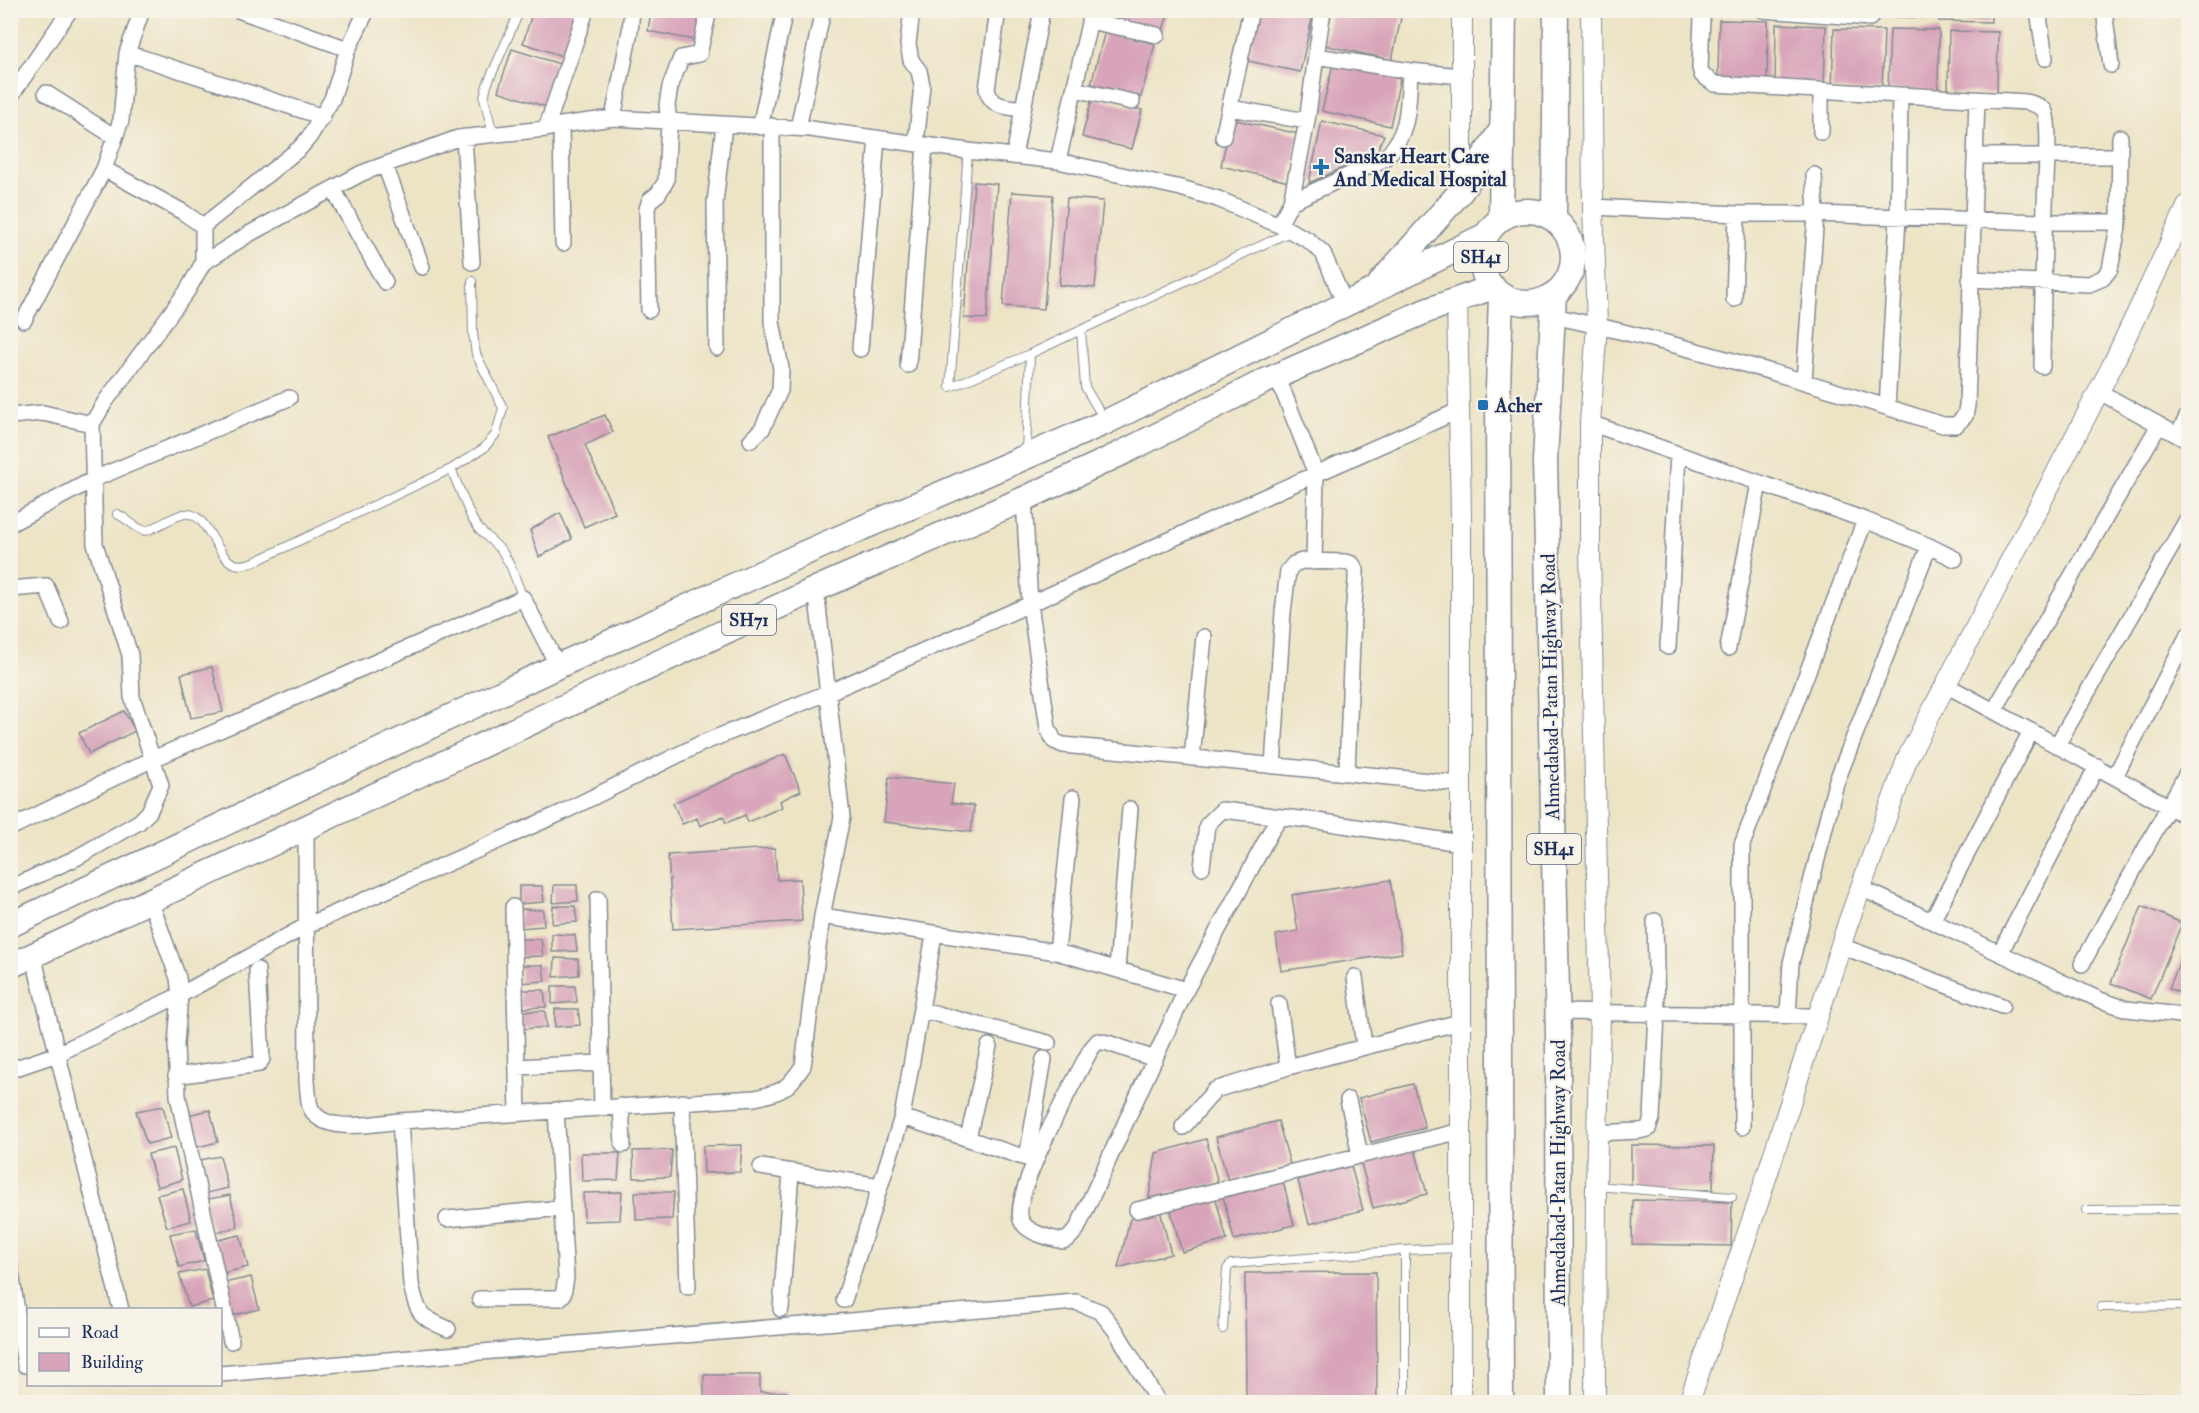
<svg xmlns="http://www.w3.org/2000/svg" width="2199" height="1413" font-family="'IM FELL Double Pica',serif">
  <rect width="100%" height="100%" fill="#f7f3e8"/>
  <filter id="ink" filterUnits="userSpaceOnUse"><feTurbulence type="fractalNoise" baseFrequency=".0167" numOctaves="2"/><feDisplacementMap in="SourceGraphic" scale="12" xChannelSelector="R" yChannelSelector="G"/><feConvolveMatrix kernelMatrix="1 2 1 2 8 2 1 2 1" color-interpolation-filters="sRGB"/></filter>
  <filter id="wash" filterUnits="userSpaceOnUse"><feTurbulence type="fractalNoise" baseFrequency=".008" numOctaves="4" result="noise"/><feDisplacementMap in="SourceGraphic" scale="24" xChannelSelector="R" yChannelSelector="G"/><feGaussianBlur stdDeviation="1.35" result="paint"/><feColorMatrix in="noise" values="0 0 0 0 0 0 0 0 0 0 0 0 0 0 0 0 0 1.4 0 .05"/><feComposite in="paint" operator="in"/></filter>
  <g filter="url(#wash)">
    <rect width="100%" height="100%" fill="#ede4c6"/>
    <g id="blocks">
      <path fill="#d8a4ba" d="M533,10H579L565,57L523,43Z
        M651,10H704L699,41L648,31Z
        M1117,10H1169L1163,31L1115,18Z
        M1259,10H1314L1300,72L1248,61Z
        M1332,10H1391L1402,13L1392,60L1324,45Z
        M1878,10H1925V18L1878,16Z
        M1939,10H1991V22L1939,21Z
        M1719,20L1768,21L1767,82L1718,81Z
        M1776,24L1826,26L1824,86L1775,85Z
        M1834,29L1884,30L1882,91L1832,90Z
        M1890,29L1939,30L1938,91L1888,89Z
        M1105,31L1155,44L1141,97L1091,84Z
        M1949,31L1998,32L1997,93L1948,92Z
        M512,49L563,65L549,108L498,91Z
        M1333,64L1400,79L1390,126L1322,111Z
        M1092,98L1142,110L1132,149L1082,137Z
        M1231,119L1299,134L1289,182L1221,166Z
        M1322,121L1384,135L1377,152L1309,183Z
        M974,182L997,184L987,319L964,318Z
        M1012,192L1053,195L1044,309L1003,306Z
        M1067,198L1103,201L1095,288L1059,285Z
        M605,415L613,432L585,445L615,513L584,527L548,437Z
        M560,513L572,539L539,557L530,530Z
        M212,667L223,712L191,718L181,674Z
        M124,711L135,731L89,754L79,733Z
        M785,754L801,791L780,801L782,807L748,822L745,815L726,823L723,816L700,826L697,818L682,824L673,803Z
        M889,777L954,784L951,803L974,806L971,832L884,822Z
        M775,848L777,880L800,879L802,921L673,929L668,855Z
        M1390,880L1402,953L1281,971L1276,935L1298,931L1292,895Z
        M554,885H577L578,901L553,903Z
        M519,886H542L544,902L519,904Z
        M553,906H575L577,922L552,924Z
        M2142,906L2182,923L2151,999L2111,983Z
        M520,909L543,910L544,926L519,928Z
        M552,934L575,935L577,951L552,952Z
        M518,939H541L543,956L517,957Z
        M2188,942V994L2180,993L2169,988Z
        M555,958L578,959L579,975L554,977Z
        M521,965H543L545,981L520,983Z
        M552,986H575L577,1002L552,1004Z
        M521,990H544L546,1007L520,1008Z
        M555,1009H578L580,1025L555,1027Z
        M523,1011H545L547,1027L522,1029Z
        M1413,1084L1425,1128L1371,1142L1359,1098Z
        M163,1106L171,1138L147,1144L136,1111Z
        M210,1110L218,1142L193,1148L183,1116Z
        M1278,1121L1290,1164L1228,1181L1216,1137Z
        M1206,1139L1218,1183L1149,1198L1156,1153Z
        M742,1145L740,1172L704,1173L703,1146Z
        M1631,1145L1714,1146L1713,1190L1631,1189Z
        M174,1148L182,1180L157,1187L148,1154Z
        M1415,1149L1427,1194L1373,1208L1361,1163Z
        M672,1150L670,1177L634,1178L633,1151Z
        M581,1153H620L618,1180L582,1181Z
        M220,1156L228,1188L203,1194L194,1161Z
        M1351,1166L1363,1210L1309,1224L1298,1180Z
        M1283,1181L1294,1225L1234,1240L1223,1196Z
        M183,1189L191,1221L167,1227L157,1195Z
        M622,1192L620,1220L584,1221L583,1193Z
        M635,1192H674L672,1219L636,1220Z
        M230,1195L238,1227L213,1233L203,1200Z
        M1215,1196L1227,1240L1182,1252L1170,1208Z
        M1633,1200L1732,1202L1731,1246L1632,1244Z
        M1160,1210L1171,1254L1118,1268L1130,1219Z
        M196,1229L204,1261L179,1267L170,1234Z
        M240,1235L248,1267L223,1273L213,1241Z
        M205,1269L213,1301L189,1307L179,1274Z
        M1376,1272L1377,1402H1246L1245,1273Z
        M251,1277L259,1309L234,1315L224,1283Z
        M704,1375H760V1392H787V1402H704Z"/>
    </g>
  </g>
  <g filter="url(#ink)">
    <use href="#blocks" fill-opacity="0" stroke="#848a92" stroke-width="1.5"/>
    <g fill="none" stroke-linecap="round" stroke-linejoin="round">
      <g stroke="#848a92" stroke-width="10">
        <path id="service" d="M493,134L484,98L487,85L520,10
          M968,151L950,387L1030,354L1290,232
          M1081,330L1085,387L1105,421
          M1026,452L1030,354
          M451,469L472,519L480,530L502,551L511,567L523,598
          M117,514C127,518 134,528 145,531C158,528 170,517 184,514C208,510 215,558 235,564C241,566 248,564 254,562L451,469L484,448L496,434L503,408L476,354L473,334L472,281
          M1596,1186L1732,1197
          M2086,1210L2188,1209
          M2101,1307L2188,1306
          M1223,1329L1227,1269L1231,1264L1405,1250
          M2129,1398L2188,1399
          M1405,1402V1250L1461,1248"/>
      </g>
      <g stroke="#848a92" stroke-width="18">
        <path id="minor" d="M238,10L348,49
          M912,10L908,44L911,60L919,71L922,85L916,144
          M998,10L987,89C991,108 1006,106 1022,109
          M1705,10L1702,17L1700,68L1702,75L1715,84L1900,95L1898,218L1887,407
          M1763,10L1870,18
          M2038,10L2045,58
          M2104,10L2111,65
          M1089,21L1157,35
          M127,53L323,117
          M1316,56L1323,10
          M1074,89L1132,102
          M1821,92V132
          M46,93L115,137
          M1900,95L2027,102C2033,104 2040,105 2044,110C2049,118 2048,149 2047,160C2043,229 2043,297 2042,366
          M10,97L70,10
          M1230,108L1307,121
          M613,118L630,31L632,10
          M561,125L563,243
          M760,127L785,10
          M798,128L823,10
          M546,129L586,10
          M464,137L472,262
          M1223,137L1251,10
          M1014,156L1042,10
          M1976,156H2120
          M1058,161L1092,10
          M385,165L422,267
          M333,189L385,282
          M1291,202L1307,121L1316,56L1410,71
          M1593,207L1737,214H1816L2044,222H2119L2110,269L2103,278L2089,284L1970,279
          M2119,222L2120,137
          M1279,225L1291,202L1384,159C1410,134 1408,105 1410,71L1461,76
          M203,226L300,148L310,136L332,99L348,49L367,10
          M203,263L249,234L362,173L458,138L546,129L561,125L613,118L810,129L968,151L1058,161L1181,188L1218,199L1279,225L1308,240L1323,253L1345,304
          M1734,299L1737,214
          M649,310L647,209L650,200L658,194L666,181L669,122L667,105L670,87L681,58L699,54L709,10
          M1553,316C1685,344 1815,384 1943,425H1956L1965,416L1967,406L1977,99
          M24,320L104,169
          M717,348L715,203L724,125
          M860,349L877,138
          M908,365L925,145
          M1277,376L1316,474L1314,562
          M1804,381L1816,214L1814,175
          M2098,391L2188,441
          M10,416L43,413L92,424
          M1590,423L1865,520L1929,546L1955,559
          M2178,435L2188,415
          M751,440L762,429L780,390L781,368L772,322V126
          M1024,499L1030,604L1048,728L1054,741L1063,745L1460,784
          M10,524L94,479L289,398
          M10,589L46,586L61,622
          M1668,647L1678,454
          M1728,648L1759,483
          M1946,685L2188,817
          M1994,711L2159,425
          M2057,745L2188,518
          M1192,758L1204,637
          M1273,766L1283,612L1288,571L1294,564L1302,561L1345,562L1352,564L1356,570V580L1353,615L1347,773
          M2115,776L2188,635
          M306,827L307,1082C308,1090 308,1099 310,1106C320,1136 377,1123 400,1121L755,1098C782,1092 787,1090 803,1066L822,916L842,817L816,589
          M10,828L153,759L523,598L558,666
          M1202,867L1207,825L1222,810L1317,821L1460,843
          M10,888L76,858L139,822L149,812L161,785L132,697L130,655L95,544L92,424L105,402L187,291L203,263V226L183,212L104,169L121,120L127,53L142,10
          M1861,888L2100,1000L2127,1009L2188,1016
          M598,899L602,1107
          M150,900L178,978L180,995L176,1044L178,1096L231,1341
          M513,907L518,1113
          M822,916L1057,952L1186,990
          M1932,921L2031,731
          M1841,946L2002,1006
          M1057,952L1073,798
          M2000,953L2097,766
          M33,955L121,1310
          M2082,964L2188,771
          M1117,969L1130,809
          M1355,977L1364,1046
          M1279,1004L1288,1067
          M922,1010L1048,1043
          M1557,1012L1818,1016
          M1788,1015L1791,963L1836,783L1929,546
          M1155,1059L1108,1043L1098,1041L1091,1049C1077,1076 1008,1198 1022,1222C1029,1234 1051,1238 1063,1241L1069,1238L1077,1229L1186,990L1271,831L1280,818
          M517,1067L601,1063
          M10,1070L57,1054L180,995L306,926L561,813L700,744L827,693L1030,604L1235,510L1460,410
          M176,1076L259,1064L262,1059L257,970
          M1348,1100L1360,1155
          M682,1102L688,1287
          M621,1106L623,1145
          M902,1117L1035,1161
          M400,1121L411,1284C418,1315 419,1316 448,1329
          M1183,1127L1215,1090L1288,1067L1460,1022
          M1742,1127V845L1865,520
          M1597,1133L1639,1131L1648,1129L1652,1118L1657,1014L1655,921
          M968,1138L989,1046
          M1027,1158L1044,1059
          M761,1167L880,1186
          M1137,1210L1461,1131
          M447,1219L562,1208
          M10,1265L25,1365
          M480,1299L550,1298H560L563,1295L566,1278L556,1110
          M844,1300L902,1117L934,935
          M781,1309L791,1172
          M220,1374L1076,1302L1101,1312L1116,1331L1158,1402"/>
      </g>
      <g stroke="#848a92" stroke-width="22">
        <path id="tertiary" d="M1591,10L1593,207L1597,325L1590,423V551L1600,1012L1596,1186L1595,1402
          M1462,190V10
          M1457,300L1461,515V1402
          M1689,1402L1758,1203L1848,923L1908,757L2112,366L2188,205"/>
      </g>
      <g stroke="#848a92" stroke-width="27">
        <path id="primary" d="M1481 257a46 46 0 1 1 92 0a46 46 0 1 1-92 0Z
          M1501,219L1504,10
          M1554,219L1556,10
          M1381,282L1462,190L1502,129
          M1501,295L1498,389L1501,1402
          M1554,295L1545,460L1558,1035L1559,1402
          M10,925L558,666L807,552L1106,422L1486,235
          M10,966L816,589L1024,499L1124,452L1263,382L1426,311L1493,287"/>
      </g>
      <use href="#service" stroke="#fff" stroke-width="8"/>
      <use href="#minor" stroke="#fff" stroke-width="15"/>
      <use href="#tertiary" stroke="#fff" stroke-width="20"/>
      <use href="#primary" stroke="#fff" stroke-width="24"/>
    </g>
  </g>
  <g fill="#1f6fb2" stroke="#f7f3e8" stroke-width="2">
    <path d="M1318 158h6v6h6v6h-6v6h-6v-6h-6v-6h6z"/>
    <rect x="1477" y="399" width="12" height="12" rx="3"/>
  </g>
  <g text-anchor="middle" stroke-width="4.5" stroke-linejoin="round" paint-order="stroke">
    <g fill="#f7f3e8" stroke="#5d6a87" stroke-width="1.5">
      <rect x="1454" y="242" width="54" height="30" rx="4.5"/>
      <rect x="722" y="605" width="54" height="30" rx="4.5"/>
      <rect x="1527" y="834" width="54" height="30" rx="4.5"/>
    </g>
    <g font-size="18" font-weight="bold" fill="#1b2f5e">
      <text x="1481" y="263">SH41</text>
      <text x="749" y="626">SH71</text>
      <text x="1554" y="855">SH41</text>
    </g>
    <g font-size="20" font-weight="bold" fill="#1b2f5e" stroke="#f7f3e8" text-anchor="start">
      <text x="1334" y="163">Sanskar Heart Care<tspan x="1334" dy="23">And Medical Hospital</tspan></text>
      <text x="1495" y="412">Acher</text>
    </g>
    <g font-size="20" fill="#1b2f5e" stroke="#f7f3e8">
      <text transform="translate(1550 687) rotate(-91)" y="7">Ahmedabad-Patan Highway Road</text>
      <text transform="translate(1558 1173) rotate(-90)" y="7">Ahmedabad-Patan Highway Road</text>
    </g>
  </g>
  <rect width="2199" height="1413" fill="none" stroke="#f7f3e8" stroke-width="36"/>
  <rect x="27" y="1308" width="195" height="78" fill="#f7f3e8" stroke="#9fa5b1" stroke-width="1.5"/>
  <rect x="39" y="1328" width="30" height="9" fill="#ffffff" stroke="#9fa5b1" stroke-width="1.5"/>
  <text x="81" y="1338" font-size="18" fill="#1b2f5e">Road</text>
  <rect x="39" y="1353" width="30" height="18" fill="#d8a4ba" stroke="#9fa5b1" stroke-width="1.5"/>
  <text x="81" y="1368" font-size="18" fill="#1b2f5e">Building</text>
</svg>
